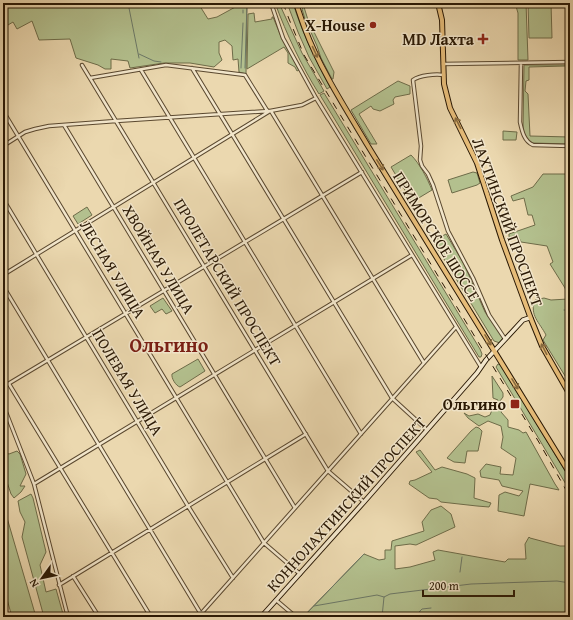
<svg xmlns="http://www.w3.org/2000/svg" width="573" height="620" font-family="'Gentium Book Plus',serif">
  <rect width="100%" height="100%" fill="#ebd8af"/>
  <filter id="stains"><feTurbulence type="fractalNoise" baseFrequency=".005" numOctaves="4"/><feColorMatrix values="0 0 0 0 .2 0 0 0 0 .09 0 0 0 0 .02 0 0 0 .5 -.17"/></filter>
  <radialGradient id="worn" r=".72"><stop offset=".6" stop-color="#630" stop-opacity="0"/><stop offset="1" stop-color="#630" stop-opacity=".3"/></radialGradient>
  <path fill="#b3c08e" stroke="#6e6c49" d="M6,3H198L208,19L217,17L239,5L240,3H247L246,74L239,72L238,59L233,60L232,46L225,40L219,42V53L222,60L214,67L190,63H164L130,68L128,61L111,59V69H105L98,65L76,58L70,39L39,40L32,21L17,29L13,22L3,28V7Z
    M275,3H279L302,53L324,91L319,94C301,65 287,35 275,3Z
    M287,3H293C302,33 316,60 330,87L327,89L309,57L298,32Z
    M515,3H526L528,60H518V13Z
    M528,3H551L552,38H529Z
    M304,7L308,20L334,72L333,79H332L321,58L317,46L305,19L302,9Z
    M254,13L255,22L272,19V17H273L282,39L299,70L297,71L295,67L288,63V53L284,47L247,69L248,14Z
    M524,65H567L566,66L529,67V80L526,81L525,91L528,94L530,136L570,137V144L532,143L527,140L523,130Z
    M398,81L410,86V94L395,97L393,100L394,104L380,111L373,109L371,106L359,114L377,144H371L351,110Z
    M324,93L480,349L482,354L481,357H479L320,95Z
    M503,131L517,132L516,140H503Z
    M411,155C420,164 427,178 432,190L412,202L391,167Z
    M473,172L477,173L480,183L477,185L452,193L448,180Z
    M543,174H570V384L543,340L546,335C540,323 529,315 535,300L544,298L551,300L568,299L565,288L550,264L553,262L547,246L521,242L517,234L509,238V234L535,225L532,215H528L524,198L513,201L511,196L533,187Z
    M87,207L92,215L78,224L73,216Z
    M446,234L464,264L485,312L503,338L500,343L494,341L433,241Z
    M163,298L172,311L166,314L162,309L155,313L150,306Z
    M198,359L205,371L180,387C176,386 171,378 172,374Z
    M498,364L501,365L570,479V491L496,367Z
    M492,376L503,393V397L500,401L507,405L503,408L501,412L508,420V427L519,430L523,433L526,432L555,484L559,490L530,484L524,516L498,511L499,495L505,492L519,496L523,491L502,486L499,480L481,477L480,471L486,464L501,467L500,474L513,475L516,458L501,448L503,437L501,426L488,421L479,426L468,418L464,413L469,416L478,414L485,417L490,415L492,410L490,406L495,405L498,400L493,398Z
    M476,427L479,428L482,431L478,451H467L465,463L454,462L447,458L471,431Z
    M420,450L435,470L442,467L467,474L475,478L474,498L491,503L489,507L477,506L441,502L437,499L429,498L409,484L410,481L415,480L432,472L416,452Z
    M17,451L20,454L26,474L20,486H25L21,492L14,498L11,494L3,470V452L9,454Z
    M31,494L33,498L46,552L40,565L46,592L56,589L63,614V617H44L22,537L25,522L20,512L18,501Z
    M3,504L36,617H12L3,585Z
    M441,506L451,514L455,527L416,545L410,544L395,546V569L410,567L435,560L433,552L438,550L505,562L508,559H526L525,544L529,537L530,538L560,546H570V617H303L364,554L379,560L385,559V550H391L392,541L424,531L422,522L431,510Z"/>
  <g fill="none" stroke-linecap="round" stroke-linejoin="round">
    <path stroke="#6c7968" stroke-width="1" d="M128,3L139,58
      M243,13V10
      M139,54L154,61L161,62
      M241,68L243,23
      M245,68L247,3
      M564,310H566L567,325L570,330
      M460,572L462,557
      M314,606L377,595L384,597
      M303,617L364,554
      M382,617L384,597L390,594L471,584L557,581L570,583
      M414,617L422,609L431,608
      M419,617L420,612
      M494,617V614
      M529,617V614"/>
    <g stroke="#5a482f" stroke-width="4.5">
      <path id="minor" d="M271,3L283,38L316,98L481,367
        M521,63L520,122C522,131 524,141 533,145L570,146
        M443,64L570,62
        M82,65L328,471L364,502
        M192,68L392,398L427,430
        M141,70L361,434
        M444,75C435,74 420,75 413,80L421,146L420,160L422,166L428,174L433,185L448,231L473,278L489,315L505,339
        M90,78L166,65L245,75L268,112
        M3,111L264,543L300,574
        M271,111L424,363
        M64,125L295,508
        M3,146L25,132L35,129L49,126L116,121L269,111
        M3,199L188,506L233,578
        M3,275L270,111L302,105L316,98
        M3,286L201,614L204,617
        M9,384L151,617
        M3,387L362,172
        M3,402L4,407L34,484L68,617
        M34,484L412,255
        M73,576L99,617
        M59,585L306,434
        M276,600L296,617
        M198,617L456,327"/>
    </g>
    <g stroke="#291804" stroke-width="5.5">
      <path id="secondary" d="M261,617L364,502L477,373L486,360L523,320L529,318L531,319"/>
    </g>
    <g stroke="#291804" stroke-width="6">
      <path id="primary" d="M296,3C299,12 302,21 305,29C320,69 346,109 368,146L570,474
        M438,3L442,20L444,84L450,108L477,163L502,240L531,319L542,346L570,395"/>
    </g>
    <use href="#minor" stroke="#f2e6cb" stroke-width="2.5"/>
    <use href="#secondary" stroke="#f2e6cb" stroke-width="3.5"/>
    <use href="#primary" stroke="#e6bc78" stroke-width="4"/>
    <path stroke="#291804" stroke-width="1" stroke-dasharray="7 7" stroke-linecap="butt" d="M283,3L289,19L304,55L540,444L570,497"/>
  </g>
  <defs><path id="oneway-shaft" d="M-6 0H5M1.5-3L5.5 0L1.5 3" fill="none" stroke-width="1.6" stroke-linecap="round" stroke-linejoin="round"/></defs>
  <g stroke="#886a3e">
    <use href="#oneway-shaft" transform="translate(315 52) rotate(65)"/>
    <use href="#oneway-shaft" transform="translate(458 123) rotate(-117)"/>
    <use href="#oneway-shaft" transform="translate(380 165) rotate(58)"/>
    <use href="#oneway-shaft" transform="translate(488 340) rotate(59)"/>
    <use href="#oneway-shaft" transform="translate(544 349) rotate(-117)"/>
    <use href="#oneway-shaft" transform="translate(515 384) rotate(59)"/>
  </g>
  <g fill="#8f2418" stroke="#f2e6cb" stroke-width="1.5">
    <circle cx="373" cy="25" r="4"/>
    <path d="M481 33h4v4h4v4h-4v4h-4v-4h-4v-4h4z"/>
    <rect x="510" y="399" width="10" height="10" rx="2"/>
  </g>
  <g text-anchor="middle" stroke-width="3" stroke-linejoin="round" paint-order="stroke">
    <g font-size="16" font-weight="bold" fill="#291804" stroke="#f2e6cb" text-anchor="end">
      <text x="365" y="31">X-House</text>
      <text x="474" y="45">MD Лахта</text>
      <text x="506" y="410">Ольгино</text>
    </g>
    <g font-size="16" fill="#291804" stroke="#f2e6cb">
      <text transform="translate(508 222) rotate(70)" y="6">ЛАХТИНСКИЙ ПРОСПЕКТ</text>
      <text transform="translate(437 236) rotate(58)" y="6">ПРИМОРСКОЕ ШОССЕ</text>
      <text transform="translate(159 259) rotate(59)" y="6">ХВОЙНАЯ УЛИЦА</text>
      <text transform="translate(113 269) rotate(59)" y="6">ЛЕСНАЯ УЛИЦА</text>
      <text transform="translate(228 282) rotate(59)" y="6">ПРОЛЕТАРСКИЙ ПРОСПЕКТ</text>
      <text transform="translate(128 382) rotate(59)" y="6">ПОЛЕВАЯ УЛИЦА</text>
      <text transform="translate(346 504) rotate(-48)" y="6">КОННОЛАХТИНСКИЙ ПРОСПЕКТ</text>
    </g>
    <g font-size="20" font-weight="bold" fill="#7a1f14" stroke="#f2e6cb">
      <text x="169" y="352">Ольгино</text>
    </g>
  </g>
  <rect width="573" height="620" fill="none" stroke="#ebd8af" stroke-width="16"/>
  <rect x="4" y="4" width="565" height="612" fill="none" stroke="#291804" stroke-width="2"/>
  <rect x="8" y="8" width="557" height="604" fill="none" stroke="#291804"/>
  <g transform="translate(42 578) rotate(237)" stroke="#f2e6cb" stroke-width="3" paint-order="stroke">
  <path d="M0-3L7 15L0 10L-7 15Z" fill="#291804"/>
  <text y="-6" font-size="11" font-weight="bold" text-anchor="middle" fill="#291804">N</text>
  </g>
  <path d="M423 590v6h91v-6" fill="none" stroke="#291804" stroke-width="2"/>
  <text x="429" y="590" font-size="12" fill="#291804" stroke="#f2e6cb" stroke-width="3" paint-order="stroke">200 m</text>
  <rect width="100%" height="100%" filter="url(#stains)"/>
  <rect width="100%" height="100%" fill="url(#worn)"/>
</svg>
